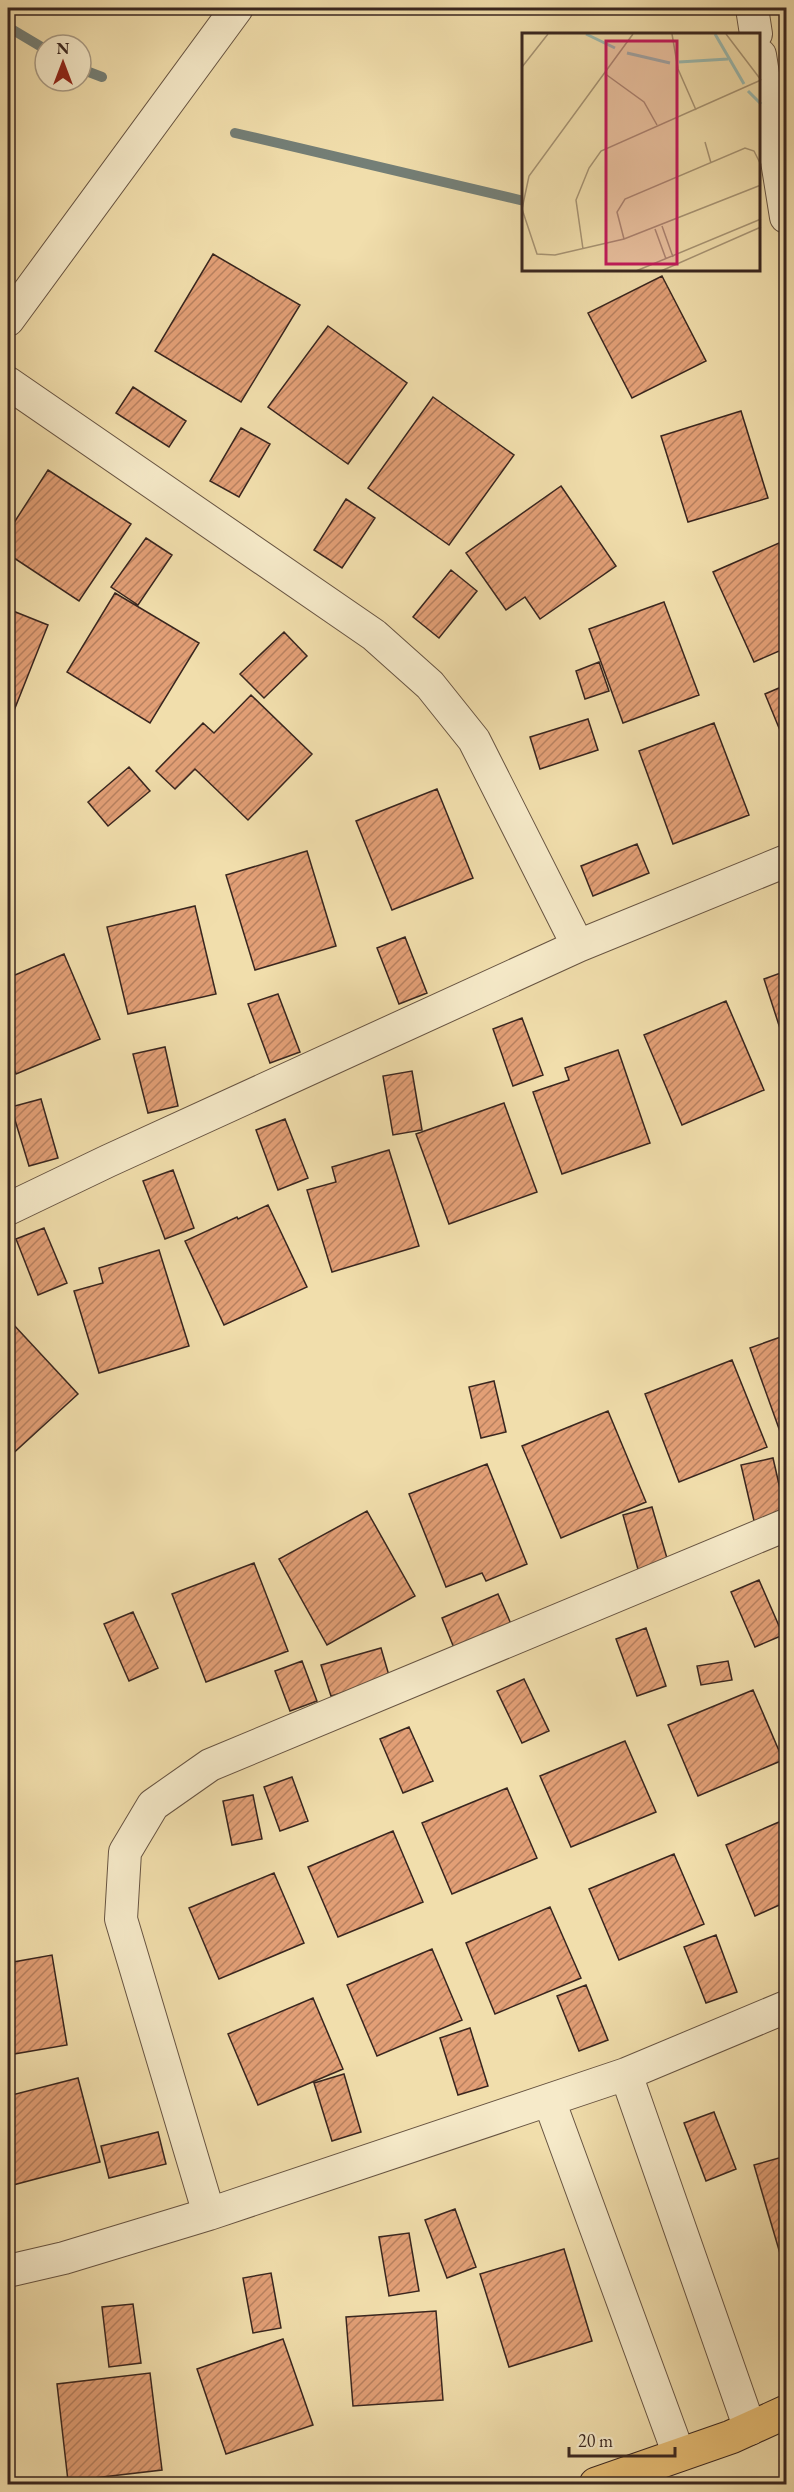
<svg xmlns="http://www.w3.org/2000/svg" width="794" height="2492" font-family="'EB Garamond',serif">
  <defs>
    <pattern id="building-hatch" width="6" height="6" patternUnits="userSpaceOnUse" patternTransform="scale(1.5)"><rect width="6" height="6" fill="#e29f76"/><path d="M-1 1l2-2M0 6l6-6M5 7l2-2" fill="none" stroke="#b88160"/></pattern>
  </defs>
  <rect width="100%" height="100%" fill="#f1deac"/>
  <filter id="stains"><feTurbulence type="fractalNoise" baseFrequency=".00333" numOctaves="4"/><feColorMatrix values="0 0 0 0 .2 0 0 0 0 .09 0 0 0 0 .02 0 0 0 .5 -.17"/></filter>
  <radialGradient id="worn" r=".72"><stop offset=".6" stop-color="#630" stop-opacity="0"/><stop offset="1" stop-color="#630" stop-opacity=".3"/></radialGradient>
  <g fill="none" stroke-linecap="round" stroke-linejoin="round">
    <path stroke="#747f77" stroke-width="10" d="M8,27L45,49
      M81,69L102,77
      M235,133L524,201"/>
  </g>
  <path fill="url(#building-hatch)" stroke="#39261f" stroke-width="1.5" d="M213,254L300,305L241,402L155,351Z
    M662,276L706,361L632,398L588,313Z
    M328,326L407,383L348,464L268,407Z
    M133,387L186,421L169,447L116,413Z
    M433,397L514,455L449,545L368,488Z
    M741,411L768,498L688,522L661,436Z
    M241,428L270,444L239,497L210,481Z
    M48,470L131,524L79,601L8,554V532Z
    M561,486L616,566L540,619L525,597L506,610L466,553Z
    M346,499L375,518L342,568L314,550Z
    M146,538L172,555L138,605L111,587Z
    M786,540V648L754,662L713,572Z
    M451,570L477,591L439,638L413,617Z
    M115,593L199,643L150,723L67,672Z
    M664,602L699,695L623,723L589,629Z
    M8,609L48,625L11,718L8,716Z
    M284,632L307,656L264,698L240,674Z
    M599,662L609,691L585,699L576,671Z
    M786,685V745L765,694Z
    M251,695L312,754L248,820L195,769L175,789L156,771L203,723L214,733Z
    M588,719L598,750L540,769L530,737Z
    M714,723L749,815L673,844L639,751Z
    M129,767L150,791L108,826L88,802Z
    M437,789L473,878L392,910L356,821Z
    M637,844L649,873L593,896L581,866Z
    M307,851L336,946L255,970L226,875Z
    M195,906L216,994L128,1014L107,927Z
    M405,937L427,993L399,1004L377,948Z
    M64,954L100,1039L16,1074L8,1054V978Z
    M786,971V1047L764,979Z
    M278,994L300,1052L270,1063L248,1004Z
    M726,1001L764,1090L682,1125L644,1035Z
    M522,1018L543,1075L513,1086L493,1029Z
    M165,1047L178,1106L148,1113L133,1054Z
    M618,1050L650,1143L562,1174L533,1092L569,1080L565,1068Z
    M412,1071L422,1130L393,1135L383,1076Z
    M41,1099L58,1158L29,1166L11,1107Z
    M504,1103L537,1192L449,1224L416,1134Z
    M285,1119L308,1178L278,1190L256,1130Z
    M389,1150L419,1246L332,1272L307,1190L336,1182L332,1167Z
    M173,1170L194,1228L165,1239L143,1181Z
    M268,1205L307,1287L224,1325L185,1241L237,1217L238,1219Z
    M44,1228L67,1283L38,1295L16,1239Z
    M159,1250L189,1346L99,1373L74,1291L103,1283L99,1268Z
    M12,1323L78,1394L8,1458V1327Z
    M786,1335V1436L782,1437L750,1348Z
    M732,1360L767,1447L679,1482L645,1394Z
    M494,1381L506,1432L481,1438L469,1387Z
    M608,1411L646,1502L561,1538L522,1446Z
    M773,1458L786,1515L755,1525L741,1465Z
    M487,1464L527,1564L486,1581L482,1573L446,1587L409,1494Z
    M652,1507L669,1565L639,1573L623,1515Z
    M367,1511L415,1596L327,1645L279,1559Z
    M254,1563L288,1651L206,1682L172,1594Z
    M759,1580L783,1635L755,1647L731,1592Z
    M498,1594L511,1624L454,1648L442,1618Z
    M133,1612L158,1668L129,1681L104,1624Z
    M646,1628L666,1686L637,1696L616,1639Z
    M381,1648L390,1679L331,1696L321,1665Z
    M302,1661L317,1701L290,1711L275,1671Z
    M728,1661L732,1680L701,1685L697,1666Z
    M524,1679L549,1731L522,1743L497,1691Z
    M753,1690L783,1760L698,1796L668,1725Z
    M409,1727L433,1781L403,1793L380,1739Z
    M625,1741L656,1812L571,1847L540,1776Z
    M292,1777L308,1821L280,1831L264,1787Z
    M507,1788L537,1858L452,1894L422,1823Z
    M253,1795L262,1839L232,1845L223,1801Z
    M786,1819V1902L755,1916L726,1845Z
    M393,1831L423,1902L338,1937L308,1867Z
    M8,1834H14L11,1922H8Z
    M674,1854L704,1924L619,1960L589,1889Z
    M274,1873L304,1943L219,1979L189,1908Z
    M550,1907L581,1978L495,2014L466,1943Z
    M716,1935L737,1992L706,2003L684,1947Z
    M432,1949L462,2020L377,2056L347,1985Z
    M52,1955L67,2045L8,2055V1963Z
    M586,1985L608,2040L579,2051L557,1996Z
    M313,1998L343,2069L258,2105L228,2034Z
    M470,2028L488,2086L458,2095L440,2038Z
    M344,2074L361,2132L332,2141L314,2083Z
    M78,2078L100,2162L13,2185L8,2166V2096Z
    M714,2112L736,2169L706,2181L684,2123Z
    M158,2132L166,2164L109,2178L101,2146Z
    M786,2156V2256L781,2257L754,2165Z
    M455,2209L476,2267L447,2278L425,2220Z
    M409,2233L419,2291L389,2296L379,2237Z
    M564,2249L592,2341L509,2367L480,2274Z
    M271,2273L281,2328L253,2333L243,2278Z
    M133,2304L141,2363L109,2367L102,2307Z
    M436,2311L443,2400L353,2406L346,2317Z
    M283,2339L313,2425L226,2454L197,2369Z
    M150,2373L162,2470L68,2481L57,2384Z
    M8,2447L16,2484H8Z"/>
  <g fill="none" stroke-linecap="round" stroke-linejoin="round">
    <g stroke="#675442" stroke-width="34">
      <path id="minor" d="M752,8L756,34
        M760,55L786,217
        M8,320L237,8
        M8,383L374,635L430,685L474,740L578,946
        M8,1209L108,1161L578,946L786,861
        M626,2074L750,2429
        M549,2100L679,2455
        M209,2214L121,1919L125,1852L153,1805L210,1765L786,1525
        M8,2271L64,2258L209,2214L626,2074L786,2007"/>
    </g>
    <g stroke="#39261f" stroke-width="35">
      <path id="primary" d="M596,2484L731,2437L786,2412"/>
    </g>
    <use href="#minor" stroke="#f6eac9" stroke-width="32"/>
    <use href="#primary" stroke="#e8bf76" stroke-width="33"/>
  </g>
  <g transform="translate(522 33)">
    <rect width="238" height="238" fill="#f1deac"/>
    <path fill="none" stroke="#9cbbb1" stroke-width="3" d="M64,1L93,15M193,1L222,51M105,20L148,30M157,29L206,26M226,58L239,71"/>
    <path fill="none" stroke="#a79474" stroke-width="1.5" d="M111,1L7,143L0,176L15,221L33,222L102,206L239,152M150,1L156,36L174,77M204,1L239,47M0,34L26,1M82,40L122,69L135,92M183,109L189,130M140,193L151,224M133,196L144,226M102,206L95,179L103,166L223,115L232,118L239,132M61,216L54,167L67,135L79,118L239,47M114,238L239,186M139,238L239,194"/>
    <path fill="#c2185b" fill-opacity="0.15" stroke="#c2185b" stroke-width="3" d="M84,8H155V231H84Z"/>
    <rect width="238" height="238" fill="none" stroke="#39261f" stroke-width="3"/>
  </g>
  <rect width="794" height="2492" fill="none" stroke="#f1deac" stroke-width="30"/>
  <rect x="9" y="9" width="776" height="2474" fill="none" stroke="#39261f" stroke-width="3"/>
  <rect x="15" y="15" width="764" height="2462" fill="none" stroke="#39261f" stroke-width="1.5"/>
  <g transform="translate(63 63)"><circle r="28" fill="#f6eac9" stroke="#aa9c85" stroke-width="1.5"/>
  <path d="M0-4.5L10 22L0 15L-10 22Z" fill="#8f2418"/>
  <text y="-9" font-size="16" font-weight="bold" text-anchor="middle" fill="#39261f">N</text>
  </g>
  <path d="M569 2447v9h106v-9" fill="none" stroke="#39261f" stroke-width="3"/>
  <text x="578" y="2447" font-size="18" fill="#39261f" stroke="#f6eac9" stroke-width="4.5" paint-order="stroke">20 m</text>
  <rect width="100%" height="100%" filter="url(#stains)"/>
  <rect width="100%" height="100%" fill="url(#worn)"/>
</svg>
